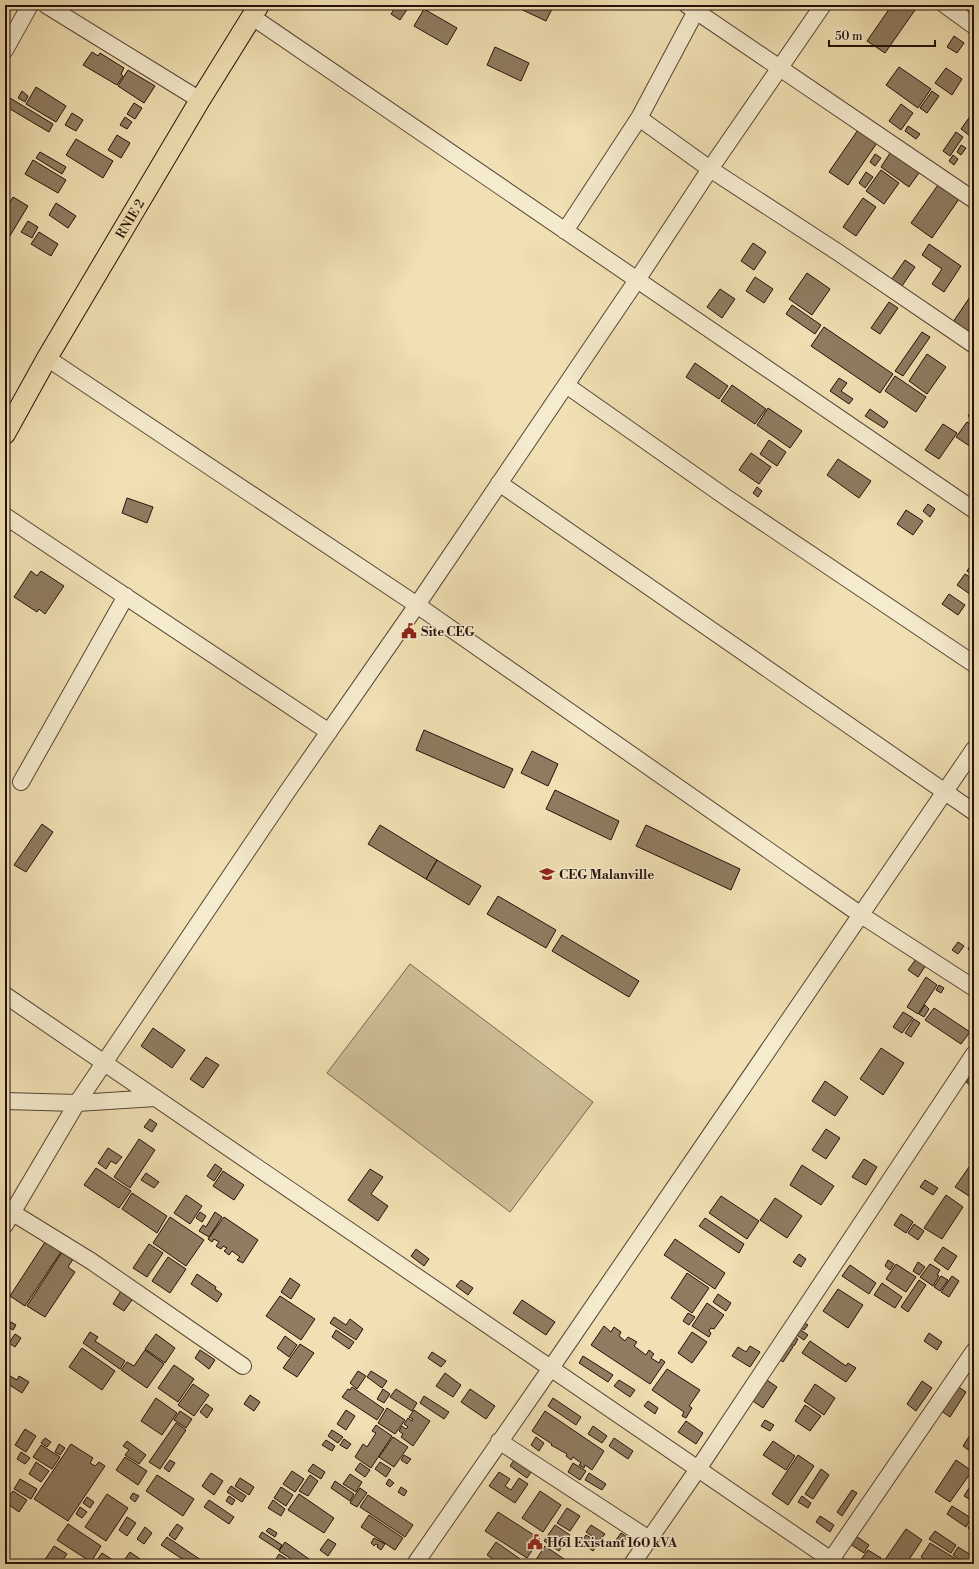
<svg xmlns="http://www.w3.org/2000/svg" width="979" height="1569" font-family="'Libre Bodoni',serif">
  <rect width="100%" height="100%" fill="#f0e0b3"/>
  <filter id="stains"><feTurbulence type="fractalNoise" baseFrequency=".005" numOctaves="4"/><feColorMatrix values="0 0 0 0 .2 0 0 0 0 .09 0 0 0 0 .02 0 0 0 .5 -.17"/></filter>
  <radialGradient id="worn" r=".72"><stop offset=".6" stop-color="#630" stop-opacity="0"/><stop offset="1" stop-color="#630" stop-opacity=".3"/></radialGradient>
  <path fill="#cdbd96" stroke="#796650" d="M410,964L593,1102L510,1212L327,1073Z"/>
  <path fill="#8f7c61" stroke="#251009" d="M397,5H410L400,20L391,14Z
    M512,5H554L546,21Z
    M892,5H907L915,10L885,53L867,41Z
    M424,9L457,28L447,45L414,26Z
    M954,36L964,43L957,53L947,47Z
    M495,47L529,63L521,81L487,65Z
    M92,52L98,56L100,53L124,68L121,74L123,76L117,85L83,65Z
    M899,67L931,89L918,108L886,85Z
    M946,68L962,79L952,95L935,83Z
    M128,70L155,86L144,103L118,86Z
    M36,87L66,106L56,122L26,104Z
    M22,91L28,96L25,102L18,98Z
    M932,91L939,96L927,113L920,108Z
    M5,95L53,124L49,132L5,106Z
    M134,103L142,108L135,119L127,114Z
    M901,104L913,113L901,130L889,121Z
    M72,113L83,120L76,131L65,125Z
    M971,115L974,117V139L961,129Z
    M125,117L132,122L127,129L120,125Z
    M908,126L920,134L916,139L905,131Z
    M860,127L879,140L848,185L829,172Z
    M956,132L963,137L950,156L943,151Z
    M117,135L130,143L121,158L108,150Z
    M76,139L113,161L103,178L66,155Z
    M961,145L966,148L961,155L957,152Z
    M892,150L921,170L909,187L881,167Z
    M40,152L66,167L62,174L36,158Z
    M875,154L881,158L875,166L870,162Z
    M953,155L958,159L954,165L949,161Z
    M33,160L66,180L58,193L25,174Z
    M881,170L899,183L884,204L866,191Z
    M866,172L873,177L865,188L859,183Z
    M938,185L959,199L932,238L911,223Z
    M13,197L28,206L8,239L5,237V211Z
    M863,198L876,207L856,236L843,227Z
    M56,203L76,216L68,228L49,215Z
    M28,221L38,227L32,238L21,232Z
    M39,232L58,244L51,256L31,244Z
    M753,243L766,252L754,270L741,261Z
    M929,244L961,266L944,292L932,284L942,269L922,255Z
    M905,260L915,267L902,286L892,279Z
    M807,273L830,289L812,315L789,299Z
    M755,277L773,289L764,303L746,291Z
    M720,289L735,299L722,318L707,307Z
    M974,291V325L969,333L953,322Z
    M889,302L898,308L880,334L871,328Z
    M792,305L821,325L815,334L786,314Z
    M824,327L893,374L880,393L811,346Z
    M922,332L930,337L903,376L895,371Z
    M927,354L946,367L927,394L909,381Z
    M695,363L728,386L719,399L686,377Z
    M895,376L926,397L916,412L885,391Z
    M839,378L847,383L841,391L853,399L849,404L830,391Z
    M732,385L766,409L755,424L721,401Z
    M974,407V419L968,416Z
    M768,408L802,431L790,448L757,425Z
    M870,409L888,422L884,428L865,416Z
    M967,422L974,426V449L956,437Z
    M943,424L957,433L939,459L925,450Z
    M769,440L786,452L777,466L760,454Z
    M751,453L771,467L759,484L739,470Z
    M838,459L871,481L859,498L827,475Z
    M757,487L762,491L758,497L753,493Z
    M127,498L153,507L147,523L122,513Z
    M928,504L935,509L930,517L923,511Z
    M906,510L923,521L913,535L897,524Z
    M974,561V576L967,571Z
    M31,571L37,576L41,571L64,586L45,614L39,609L37,612L14,597Z
    M965,574L974,580V597L957,585Z
    M949,594L965,605L958,615L942,604Z
    M424,730L513,769L504,788L416,750Z
    M532,751L558,764L548,786L521,773Z
    M555,790L619,821L611,840L546,809Z
    M42,824L53,832L26,872L14,865Z
    M380,825L437,860L426,879L368,844Z
    M646,825L740,869L731,890L636,846Z
    M437,860L481,886L469,905L426,879Z
    M498,896L556,930L546,948L487,914Z
    M562,935L639,981L629,997L552,951Z
    M958,942L964,946L958,954L952,950Z
    M970,946L974,948V953L968,949Z
    M916,959L926,965L918,977L908,970Z
    M926,977L937,985L918,1014L907,1007Z
    M939,985L944,988L941,993L936,990Z
    M925,1005L929,1009L924,1017L919,1014Z
    M934,1008L970,1032L961,1044L925,1020Z
    M903,1012L913,1018L902,1033L893,1027Z
    M914,1019L920,1023L911,1037L905,1033Z
    M153,1028L185,1050L172,1068L141,1046Z
    M881,1048L904,1063L883,1095L860,1079Z
    M206,1057L219,1065L203,1088L190,1079Z
    M974,1070V1088L966,1082Z
    M825,1081L848,1097L835,1116L812,1101Z
    M150,1119L157,1124L152,1132L144,1127Z
    M826,1129L840,1138L826,1159L812,1150Z
    M139,1139L155,1150L130,1188L114,1177Z
    M108,1148L122,1157L116,1164L111,1161L106,1169L98,1163Z
    M864,1159L877,1167L866,1185L852,1177Z
    M974,1160V1188L969,1196L955,1187Z
    M215,1164L222,1169L214,1181L207,1176Z
    M802,1165L834,1186L821,1205L790,1185Z
    M96,1168L131,1191L119,1208L84,1185Z
    M370,1169L383,1177L371,1194L388,1206L378,1221L348,1200Z
    M223,1171L244,1185L234,1200L213,1186Z
    M146,1173L159,1182L154,1188L141,1180Z
    M925,1180L938,1188L933,1195L920,1187Z
    M132,1193L167,1216L157,1233L122,1209Z
    M186,1195L202,1206L190,1224L174,1213Z
    M946,1195L963,1207L942,1239L924,1228Z
    M721,1196L759,1221L747,1239L709,1213Z
    M974,1197V1206L970,1204Z
    M775,1198L802,1216L787,1238L760,1220Z
    M200,1212L206,1216L202,1222L196,1218Z
    M215,1212L222,1217L209,1237L199,1231L203,1225L206,1227Z
    M901,1214L913,1222L906,1233L894,1225Z
    M170,1217L204,1240L186,1266L153,1243Z
    M224,1217L258,1240L243,1263L237,1260L240,1257L232,1251L229,1255L224,1251L227,1248L223,1246L221,1249L216,1246L219,1242L214,1239L212,1242L208,1239Z
    M705,1218L744,1244L739,1253L699,1226Z
    M914,1224L924,1231L918,1240L908,1233Z
    M47,1239L63,1249L25,1306L10,1296Z
    M675,1239L725,1273L715,1289L664,1255Z
    M149,1244L163,1253L147,1277L133,1268Z
    M943,1247L957,1256L948,1270L934,1260Z
    M64,1249L75,1256L68,1267L75,1272L45,1317L27,1306Z
    M416,1249L429,1259L424,1266L411,1256Z
    M799,1254L806,1259L801,1267L793,1262Z
    M168,1257L186,1269L170,1293L152,1281Z
    M888,1260L894,1264L890,1270L885,1266Z
    M918,1262L925,1267L919,1275L913,1271Z
    M896,1264L916,1277L906,1292L886,1279Z
    M930,1264L940,1270L937,1275L939,1276L933,1286L920,1277Z
    M850,1265L876,1283L869,1294L842,1276Z
    M687,1273L709,1288L692,1313L671,1298Z
    M197,1274L216,1287L215,1289L222,1294L217,1302L191,1284Z
    M941,1276L948,1280L940,1291L934,1287Z
    M952,1276L959,1281L949,1297L941,1292Z
    M290,1278L300,1285L291,1299L281,1292Z
    M461,1280L473,1288L468,1295L456,1286Z
    M919,1280L926,1285L908,1312L901,1307Z
    M882,1283L902,1297L895,1308L874,1295Z
    M122,1289L134,1297L124,1311L113,1304Z
    M838,1289L863,1305L848,1328L823,1311Z
    M718,1294L731,1303L726,1311L713,1302Z
    M280,1296L315,1319L301,1340L266,1316Z
    M522,1300L555,1322L546,1335L513,1313Z
    M707,1303L724,1315L714,1329L711,1328L709,1331L711,1333L709,1337L692,1326Z
    M688,1313L695,1317L689,1325L683,1321Z
    M334,1317L346,1325L350,1319L363,1329L356,1340L330,1323Z
    M801,1321L808,1325L804,1330L798,1326Z
    M11,1322L16,1325L13,1330L8,1327Z
    M604,1326L611,1332L614,1327L621,1332L619,1336L625,1341L628,1337L637,1342L634,1346L646,1355L649,1350L654,1354L651,1358L659,1363L661,1359L665,1362L650,1384L591,1345Z
    M799,1329L808,1335L804,1340L795,1334Z
    M336,1330L354,1342L349,1349L332,1337Z
    M90,1332L98,1337L95,1341L125,1361L120,1369L83,1343Z
    M692,1332L707,1342L692,1363L678,1353Z
    M929,1333L942,1342L937,1350L924,1341Z
    M15,1334L21,1338L15,1347L9,1343Z
    M156,1334L175,1348L165,1363L145,1349Z
    M793,1335L798,1339L794,1346L789,1342Z
    M285,1336L297,1345L289,1357L277,1348Z
    M810,1341L846,1366L848,1363L856,1368L846,1382L802,1353Z
    M787,1343L793,1347L783,1362L777,1358Z
    M300,1344L314,1353L297,1377L283,1368Z
    M750,1346L760,1352L750,1367L732,1356L738,1347L746,1352Z
    M82,1348L115,1371L102,1390L69,1367Z
    M145,1350L164,1364L147,1388L121,1370L127,1362L134,1366Z
    M200,1350L215,1360L209,1369L195,1358Z
    M432,1352L446,1361L441,1367L428,1358Z
    M583,1356L613,1375L608,1382L579,1363Z
    M174,1365L194,1379L178,1402L158,1388Z
    M667,1369L700,1390L689,1406L692,1408L686,1418L682,1416L684,1412L652,1390Z
    M358,1371L366,1376L357,1389L350,1383Z
    M371,1371L387,1381L382,1388L367,1377Z
    M5,1373L17,1380L19,1376L29,1382L22,1393L5,1382Z
    M445,1373L461,1385L453,1397L436,1386Z
    M764,1378L777,1387L763,1408L750,1399Z
    M619,1380L635,1390L630,1397L614,1386Z
    M922,1381L932,1388L916,1411L907,1404Z
    M193,1384L209,1395L194,1416L178,1405Z
    M815,1384L835,1398L824,1415L804,1401Z
    M957,1386L966,1392L950,1417L940,1410Z
    M352,1387L384,1409L377,1420L342,1397L348,1389L350,1390Z
    M383,1389L390,1394L384,1403L377,1399Z
    M396,1389L417,1403L412,1411L390,1397Z
    M470,1389L495,1406L486,1419L461,1402Z
    M250,1395L260,1402L254,1411L244,1404Z
    M424,1396L449,1412L444,1419L420,1403Z
    M156,1398L177,1413L162,1435L141,1421Z
    M553,1398L581,1417L576,1425L548,1406Z
    M648,1401L658,1408L655,1414L644,1406Z
    M206,1404L213,1409L207,1418L200,1412Z
    M805,1405L821,1416L810,1431L795,1421Z
    M387,1408L405,1420L395,1434L378,1423Z
    M346,1410L355,1416L346,1430L337,1424Z
    M414,1410L430,1421L413,1446L401,1437L403,1434L399,1431L402,1426L406,1429L408,1427L404,1424L408,1418L412,1421L413,1419L409,1417Z
    M180,1411L192,1419L186,1428L174,1420Z
    M545,1411L604,1451L592,1470L585,1465L584,1468L579,1465L581,1463L573,1457L571,1460L566,1456L567,1454L551,1445L552,1444L532,1431Z
    M765,1420L774,1425L770,1431L761,1426Z
    M686,1421L703,1433L696,1444L678,1432Z
    M176,1423L186,1430L160,1469L149,1462Z
    M376,1425L392,1436L371,1468L355,1457L363,1444L367,1447L376,1433L372,1431Z
    M593,1426L607,1436L602,1443L588,1434Z
    M25,1429L36,1436L26,1452L15,1445Z
    M974,1429V1454L963,1446Z
    M332,1430L343,1437L338,1443L328,1436Z
    M393,1437L408,1447L394,1467L379,1457Z
    M536,1437L544,1443L539,1451L531,1445Z
    M45,1438L51,1442L47,1447L41,1443Z
    M614,1438L633,1451L628,1459L609,1446Z
    M344,1439L351,1444L347,1449L340,1445Z
    M326,1440L335,1446L332,1451L322,1445Z
    M127,1441L146,1455L139,1464L125,1455L129,1450L123,1446Z
    M773,1441L795,1456L786,1470L763,1455Z
    M59,1444L65,1448L60,1455L55,1452Z
    M71,1444L93,1458L90,1463L95,1466L99,1462L105,1466L68,1521L34,1499Z
    M41,1445L60,1457L52,1469L33,1457Z
    M21,1452L30,1458L25,1464L17,1459Z
    M404,1455L411,1459L407,1464L401,1460Z
    M798,1455L814,1466L788,1505L772,1494Z
    M125,1457L147,1471L138,1485L116,1470Z
    M170,1460L175,1463L169,1472L164,1468Z
    M514,1460L531,1472L527,1478L510,1466Z
    M956,1460L972,1471L950,1502L935,1492Z
    M36,1462L49,1471L41,1482L29,1474Z
    M380,1462L391,1469L386,1477L375,1469Z
    M360,1463L370,1470L365,1477L355,1470Z
    M573,1463L586,1471L580,1480L568,1472Z
    M313,1464L325,1472L321,1479L308,1471Z
    M821,1469L829,1475L813,1499L805,1494Z
    M292,1471L304,1479L295,1492L283,1484Z
    M499,1472L510,1479L505,1486L511,1490L519,1478L528,1484L515,1503L489,1486Z
    M211,1473L223,1481L214,1495L202,1486Z
    M589,1473L606,1484L602,1490L585,1480Z
    M350,1474L362,1482L356,1492L343,1484Z
    M157,1475L194,1499L183,1516L146,1491Z
    M310,1475L318,1481L308,1496L299,1491Z
    M240,1478L254,1487L249,1495L235,1486Z
    M20,1479L37,1489L31,1499L14,1489Z
    M389,1479L394,1483L390,1487L386,1484Z
    M974,1480V1502L964,1496Z
    M335,1481L354,1494L350,1501L331,1488Z
    M231,1486L246,1496L242,1502L227,1492Z
    M281,1487L293,1495L286,1506L274,1498Z
    M401,1487L407,1491L404,1496L398,1492Z
    M360,1488L367,1493L357,1507L350,1503Z
    M852,1490L857,1493L842,1516L837,1512Z
    M13,1491L27,1500L19,1512L5,1502Z
    M540,1491L561,1505L543,1532L522,1518Z
    M133,1493L139,1496L135,1502L130,1498Z
    M107,1494L128,1508L106,1541L85,1527Z
    M299,1494L334,1518L324,1533L288,1510Z
    M368,1495L413,1525L405,1537L360,1507Z
    M229,1496L235,1500L232,1505L226,1501Z
    M802,1496L811,1503L808,1508L798,1502Z
    M87,1497L94,1502L90,1508L83,1503Z
    M209,1500L234,1517L229,1524L204,1507Z
    M273,1500L285,1509L281,1516L268,1508Z
    M952,1506L971,1518L966,1527L947,1514Z
    M80,1507L87,1512L82,1518L76,1514Z
    M567,1508L580,1516L570,1531L557,1523Z
    M498,1512L540,1539L527,1558L485,1531Z
    M369,1515L403,1538L395,1550L361,1527Z
    M820,1516L834,1525L830,1532L816,1522Z
    M127,1517L136,1523L127,1536L119,1530Z
    M974,1520V1532L968,1528Z
    M68,1524L101,1546L91,1562L57,1540Z
    M177,1524L183,1528L175,1540L169,1535Z
    M555,1525L570,1535L559,1551L544,1541Z
    M591,1525L605,1534L599,1541L586,1532Z
    M145,1527L152,1533L144,1544L137,1539Z
    M269,1528L277,1533L275,1537L266,1531Z
    M906,1529L922,1540L906,1564H882Z
    M935,1531L956,1545L951,1553L929,1539Z
    M262,1532L282,1545L279,1550L259,1537Z
    M621,1533L627,1537L622,1544L616,1540Z
    M586,1535L599,1543L593,1551L581,1542Z
    M856,1536L869,1545L864,1553L850,1544Z
    M167,1537L201,1560L198,1564H190L161,1545Z
    M374,1538L385,1544L381,1550L377,1547L378,1545L376,1544L374,1546L371,1543Z
    M328,1539L336,1544L328,1556L320,1550Z
    M285,1542L309,1559L305,1564H299L279,1551Z
    M496,1542L520,1559L517,1564H500L487,1555Z
    M930,1543L956,1559L953,1564H932L921,1557Z
    M54,1546L67,1554L60,1564H42Z
    M545,1546L567,1561L565,1564H533Z
    M958,1547L974,1557L972,1564H966L953,1555Z
    M868,1550L881,1558L877,1564L871,1560L869,1564H862L859,1562Z
    M130,1552L147,1564H133L125,1559Z
    M102,1553L119,1564H94Z
    M279,1554L295,1564H273Z"/>
  <g fill="none" stroke-linecap="round" stroke-linejoin="round">
    <g stroke="#584434" stroke-width="18">
      <path id="minor" d="M46,5L200,100
        M687,5L974,200
        M945,5L974,26
        M251,16L974,510
        M5,50L30,5
        M639,118L710,169L839,253L974,345
        M565,231L639,118L696,11
        M47,358L417,605L861,915L974,988
        M566,385L727,498L974,664
        M499,483L974,812
        M5,516L329,732
        M21,782L126,596
        M5,995L837,1564
        M5,1101L77,1103L156,1098
        M13,1213L91,1261L243,1366
        M5,1225L77,1103L287,792L417,605L637,280L710,169L823,5
        M499,1441L649,1539
        M415,1564L551,1368L974,749
        M632,1564L698,1469L974,1054
        M828,1564L974,1351"/>
    </g>
    <g stroke="#251009" stroke-width="22">
      <g id="major">
        <path id="s1" d="M5,434L47,358L200,100L259,5"/>
      </g>
    </g>
    <use href="#minor" stroke="#f5ebce" stroke-width="16"/>
    <use href="#major" stroke="#f0e0b3" stroke-width="20"/>
  </g>
  <defs>
    <g id="civic-bare" transform="scale(1.2)"><path d="M-.6-6.5H3V-4.5H.6V-3L4-1V1h2V6H-6V1h2V-1L-.6-3ZM-1.2 2.5V6h2.4V2.5Z" fill="#8f2418" stroke="#f5ebce" stroke-width="2.5" paint-order="stroke"/></g>
    <g id="school-bare" transform="scale(1.2)"><path d="M0-5L7-2L0 1L-7-2ZM-4 1L0 2.5L4 1V4Q0 6-4 4Z" fill="#8f2418" stroke="#f5ebce" stroke-width="2.5" paint-order="stroke"/></g>
  </defs>
  <g fill-rule="evenodd">
    <use href="#civic-bare" x="409" y="631"/>
    <use href="#school-bare" x="547" y="874"/>
    <use href="#civic-bare" x="535" y="1542"/>
  </g>
  <g text-anchor="middle" stroke-width="3" stroke-linejoin="round" paint-order="stroke">
    <g font-size="13" fill="#251009" stroke="#f5ebce">
      <text dy="5" stroke="none"><textPath href="#s1" startOffset="249">RNIE 2</textPath></text>
    </g>
    <g font-size="13" font-weight="bold" fill="#251009" stroke="#f5ebce" text-anchor="start">
      <text x="421" y="636">Site CEG</text>
      <text x="559" y="879">CEG Malanville</text>
      <text x="547" y="1547">H61 Existant 160 kVA</text>
    </g>
  </g>
  <rect width="979" height="1569" fill="none" stroke="#f0e0b3" stroke-width="20"/>
  <rect x="6" y="6" width="967" height="1557" fill="none" stroke="#251009" stroke-width="2"/>
  <rect x="10" y="10" width="959" height="1549" fill="none" stroke="#251009"/>
  <path d="M829 40v6h106v-6" fill="none" stroke="#251009" stroke-width="2"/>
  <text x="835" y="40" font-size="12" fill="#251009" stroke="#f5ebce" stroke-width="3" paint-order="stroke">50 m</text>
  <rect width="100%" height="100%" filter="url(#stains)"/>
  <rect width="100%" height="100%" fill="url(#worn)"/>
</svg>
